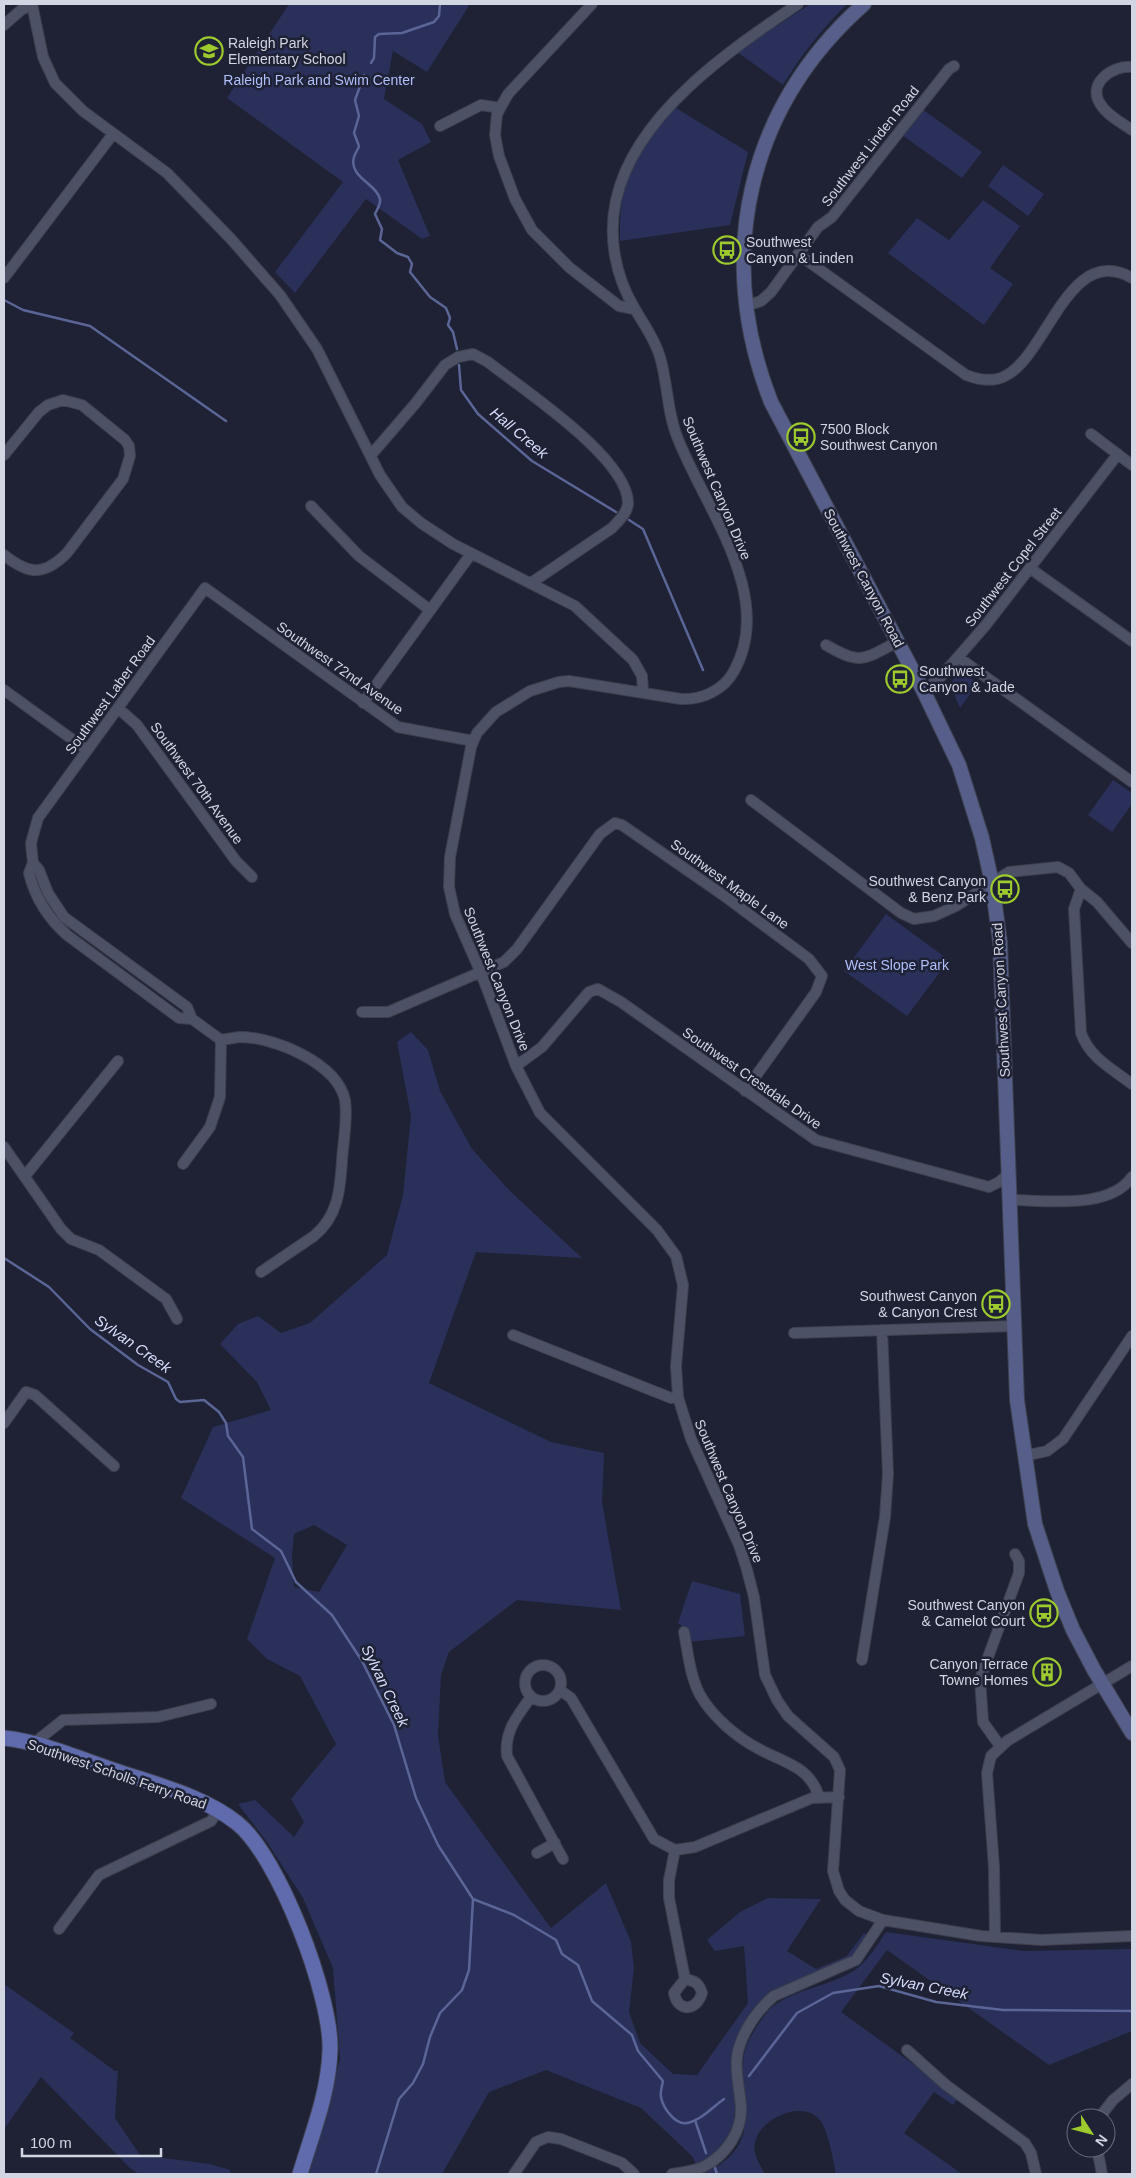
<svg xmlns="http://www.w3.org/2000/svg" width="1136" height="2178" font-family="Helvetica,sans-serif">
  <rect width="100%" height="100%" fill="#1e2234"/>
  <path fill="#2a3059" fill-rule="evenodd" d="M289,4H470L427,72L393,51L384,99L422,124L431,142L398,160L430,236L422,239L366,199L295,293L275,272L343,182L227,98Z
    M810,4H847C822,29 801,55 783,85L737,52Z
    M676,108L748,152L730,225L620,241C619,175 633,155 676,108Z
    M922,109L982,152L962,178L902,135Z
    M1003,165L1044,194L1028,216L988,186Z
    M983,200L1020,226L990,268L1013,284L984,325L888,253L917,218L949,240Z
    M958,672L964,673L978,683L960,708L950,685Z
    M1113,780L1132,793V804L1112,832L1088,815Z
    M886,914L949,960L907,1016L844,971Z
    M411,1032L428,1050L440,1091L472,1149L511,1192L582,1258L476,1252L429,1383L551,1442L604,1453L602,1502L621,1610L517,1600L449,1652L441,1675L438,1735L445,1782L551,1928L606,1883L631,1942L634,1968L629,2012L640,2043L673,2074L697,2075L748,2003L744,1946L715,1951L707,1940L740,1912L768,1898L821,1899L787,1951L816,1969L847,1956L864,1933L869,1936L854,1956L765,1998C755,2020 739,2047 733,2069C731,2077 734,2088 735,2097C737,2133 726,2147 697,2166L692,2156L641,2108L546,2070L489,2092L442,2174H309L340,2059L333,1968L303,1898L267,1842L238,1804L255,1800L294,1837L304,1822L291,1799L336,1744L300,1676L267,1659L247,1639L275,1558L181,1498L213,1427L271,1410L257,1382L220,1344L238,1324L258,1316L281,1333L310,1323L387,1255L403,1195L411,1116L397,1042ZM314,1525L347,1545L319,1592L294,1587L292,1556L294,1534Z
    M692,1581L740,1594L745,1636L689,1642L686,1629L678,1623Z
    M886,1932L1024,1951L1132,1949V2031L1049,2065L887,1950L841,2012L959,2097L953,2105L934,2092L904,2133L962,2174H836C833,2160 829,2135 822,2123C806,2097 760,2118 755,2142C752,2153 760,2165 765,2174H707L706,2172C777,2139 725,2084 750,2038C756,2028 763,2015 772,2007C794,1989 831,1986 855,1970C868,1961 877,1945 886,1932Z
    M4,1984L74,2033L70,2038L115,2071H118L115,2118L140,2155L210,2164L230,2170L231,2174H139L130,2168L41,2077L4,2129Z"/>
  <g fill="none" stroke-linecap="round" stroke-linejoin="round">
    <path stroke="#5b6596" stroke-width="2.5" d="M371,63L374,58L375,37L379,34L402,33L434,22L439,16L440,4
      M364,75L355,100L359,116L354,133L359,146C358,150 355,153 354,157C348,177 377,184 380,199C381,205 377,209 375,214L382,229L380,240L397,253L408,257L412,264L410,272L430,297L446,308L450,318L448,325L453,332L457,349
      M4,300L23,310L90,326L226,421
      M459,365L461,390L478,414L532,461L616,512
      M629,520L643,529L703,670
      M4,1258L49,1287L90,1329L138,1365L168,1382L176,1399L180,1402L204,1400L219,1412L226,1423L228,1436L243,1457L252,1529L281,1551L296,1582L332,1615L362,1661L394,1725L416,1798L438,1845L473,1899L514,1915L556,1940L562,1954L578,1965L592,2001L632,2035L638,2051L663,2081C662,2086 660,2093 661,2097C663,2108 675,2125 687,2123C700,2121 714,2106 724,2099
      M749,2076L797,2013L833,1993L879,1986L936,2002L1003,2010L1132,2011
      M695,2120L706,2153
      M714,2165L717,2174
      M376,2174L399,2099L413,2083L423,2064L430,2037L440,2013L462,1990L469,1970L473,1899"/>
    <g stroke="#3d404f" stroke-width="12">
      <path id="street" d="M32,4L43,57L55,83L83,111L167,173L231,239L280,295L317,349L380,475L402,507L421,523L453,544L575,606L633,660L642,676L643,692
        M592,4L508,94L497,114L495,135L499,156L515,199L532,230L570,268L619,306L634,309
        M798,4C730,50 635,114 616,200C608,237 615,276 635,309C644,325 655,339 660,357C668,384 667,413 678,439C705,508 776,596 734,671C724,690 702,700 681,699L569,681L559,682L530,691L496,712L477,733L471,747L450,857L449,887L455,914L481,973L516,1066L540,1113L657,1230L676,1256L683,1285L676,1366L678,1397L691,1439L739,1545L747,1570L754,1597L765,1675L777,1700L788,1716L834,1757L840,1770L833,1871L839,1891L845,1900L859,1911L883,1920L981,1936L1041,1940L1132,1936
        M4,25L21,10L32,4
        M1132,67C1112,65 1086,84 1101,105C1108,116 1122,123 1132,130
        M440,126L481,105L500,108
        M798,254L966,375C979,380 994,383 1007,375C1048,352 1070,242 1132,278
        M4,278L113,134
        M746,306L761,301L771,292L818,227L832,217L949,69L954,66
        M1091,434L1132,465
        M4,455L39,412L48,405L63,400L82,405L125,440L129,446L130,456L123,479L67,553C44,576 29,575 4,555
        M371,455L415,404L445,365L458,357L473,354L488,362C522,389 628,458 628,503C628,513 618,521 612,528L531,583
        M311,506L359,556L430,610
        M1031,569L1132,641
        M826,645C860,665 863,660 897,642
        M958,657L1132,782
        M4,690L87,750
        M923,690L938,680L985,626L1118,454
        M363,703L471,554
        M118,708L137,725L236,861L252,877
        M751,800L901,913L914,919L934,916L956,906L1009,872L1058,867L1069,873L1081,889L1097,902L1132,943
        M33,863L39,870L48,893L64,917L187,1007L192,1019L221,1040C227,1039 233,1038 240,1037C274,1037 337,1063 345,1100C348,1119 343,1142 342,1161C340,1191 338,1216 314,1236L261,1272
        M1081,889L1074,909L1081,1033C1090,1058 1111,1068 1132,1084
        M362,1012H388L504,962L517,949L600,834L615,823L622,825L723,895L809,959L822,976L816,992L745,1091
        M192,1019L179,1018L67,935C48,918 35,898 29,873L33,863L31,843L38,818L205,588L398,727L473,741
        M516,1066L542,1047L589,992L598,989L621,1002L816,1140L989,1187L999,1182L1009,1174
        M4,1147L61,1229L71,1239L99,1250L166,1299L177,1319
        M183,1164L210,1127L220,1097L221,1040
        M25,1176L118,1061
        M1010,1200C1046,1200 1109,1210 1132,1177
        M794,1333L1015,1326
        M513,1335L671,1398L678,1397
        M4,1423L26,1392L35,1395L114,1466
        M1024,1456L1047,1451L1063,1439L1132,1336
        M684,1632C688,1653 690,1676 700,1695C713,1717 736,1737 759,1749C784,1763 810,1766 819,1797
        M862,1660L885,1517L888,1474L882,1330
        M525 1683a18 18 0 1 1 36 0a18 18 0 1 1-36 0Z
        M560,1690L571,1698L654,1839L675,1850L695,1847L812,1798L839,1797
        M531,1697C517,1716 504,1732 507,1756L563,1859
        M33,1744L63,1720L158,1717L211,1704
        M1000,1746L983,1722L980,1679L1019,1573V1561L1015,1554
        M675,1850L669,1880V1898L685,1979L674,1993C678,2013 697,2011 702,1993C699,1983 695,1981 685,1979
        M537,1853L555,1843
        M59,1929L99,1875L211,1821L218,1811
        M995,1936L994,1867L987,1773L991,1756L1007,1741L1132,1666
        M907,2050L946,2085L1025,2143L1031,2153L1036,2174
        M1099,2118L1113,2100L1132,2084
        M1097,2148L1102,2174
        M514,2174L536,2142L548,2137L561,2139L622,2163L634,2174
        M672,2174C682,2172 696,2171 705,2166C727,2154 742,2131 741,2107C740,2091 735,2073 737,2057C740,2035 757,2010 774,1996L856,1960L883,1920"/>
    </g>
    <g stroke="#3d404f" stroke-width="16">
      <path id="secondary" d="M864,4C747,107 714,257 771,402L923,690L959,765L982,838L992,883L1000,942L1017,1400L1035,1524L1057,1591L1073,1630L1094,1670L1132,1733"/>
    </g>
    <g stroke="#3d404f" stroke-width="17">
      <path id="primary" d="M4,1738C42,1742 80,1759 116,1771C157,1785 203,1796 237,1823C279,1856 332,1997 330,2050C329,2092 312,2134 300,2174"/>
    </g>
    <use href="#street" stroke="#4c5166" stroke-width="10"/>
    <use href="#secondary" stroke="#565e89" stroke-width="14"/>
    <use href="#primary" stroke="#5f6bad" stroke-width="15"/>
  </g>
  <defs>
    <g id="school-ring" transform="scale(1.4375)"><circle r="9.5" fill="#1e2234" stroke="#9eca2e" stroke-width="1.5"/><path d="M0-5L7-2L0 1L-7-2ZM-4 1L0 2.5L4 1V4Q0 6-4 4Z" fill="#9eca2e"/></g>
    <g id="bus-ring" transform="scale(1.4375)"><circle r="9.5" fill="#1e2234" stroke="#9eca2e" stroke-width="1.5"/><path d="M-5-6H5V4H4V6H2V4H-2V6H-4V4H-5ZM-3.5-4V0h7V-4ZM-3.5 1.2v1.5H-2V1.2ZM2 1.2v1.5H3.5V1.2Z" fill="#9eca2e"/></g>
    <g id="building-ring" transform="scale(1.4375)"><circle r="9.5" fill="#1e2234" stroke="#9eca2e" stroke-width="1.5"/><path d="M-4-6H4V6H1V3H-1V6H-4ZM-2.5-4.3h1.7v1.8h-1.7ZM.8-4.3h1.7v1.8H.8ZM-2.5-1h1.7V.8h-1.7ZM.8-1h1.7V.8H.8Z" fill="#9eca2e"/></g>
  </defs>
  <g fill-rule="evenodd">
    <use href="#school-ring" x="209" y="51"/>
    <use href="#bus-ring" x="727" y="250"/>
    <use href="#bus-ring" x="801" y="437"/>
    <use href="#bus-ring" x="900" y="679"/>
    <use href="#bus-ring" x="1005" y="889"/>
    <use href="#bus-ring" x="996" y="1304"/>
    <use href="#bus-ring" x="1044" y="1613"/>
    <use href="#building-ring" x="1047" y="1672"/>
  </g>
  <g text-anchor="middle" stroke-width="5" stroke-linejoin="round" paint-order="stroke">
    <g font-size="14" fill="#d2d5e2" stroke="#1e2234" text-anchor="start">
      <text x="228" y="48">Raleigh Park<tspan x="228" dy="16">Elementary School</tspan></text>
      <text x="746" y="247">Southwest<tspan x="746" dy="16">Canyon &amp; Linden</tspan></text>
      <text x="820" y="434">7500 Block<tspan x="820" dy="16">Southwest Canyon</tspan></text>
      <text x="919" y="676">Southwest<tspan x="919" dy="16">Canyon &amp; Jade</tspan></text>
      <text x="986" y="886" text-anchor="end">Southwest Canyon<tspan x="986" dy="16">&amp; Benz Park</tspan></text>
      <text x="977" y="1301" text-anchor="end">Southwest Canyon<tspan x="977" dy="16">&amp; Canyon Crest</tspan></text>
      <text x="1025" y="1610" text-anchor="end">Southwest Canyon<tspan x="1025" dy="16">&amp; Camelot Court</tspan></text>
      <text x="1028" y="1669" text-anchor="end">Canyon Terrace<tspan x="1028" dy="16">Towne Homes</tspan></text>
    </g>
    <g font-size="14" fill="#b1befa" stroke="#1e2234">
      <text x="319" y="85">Raleigh Park and Swim Center</text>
      <text x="897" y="970">West Slope Park</text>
    </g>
    <g font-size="14" fill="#d2d5e2" stroke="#1e2234">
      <text transform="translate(870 146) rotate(-52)" y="5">Southwest Linden Road</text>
      <text transform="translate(717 488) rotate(67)" y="5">Southwest Canyon Drive</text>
      <text transform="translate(1013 567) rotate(-52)" y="5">Southwest Copel Street</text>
      <text transform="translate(864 578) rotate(62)" y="5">Southwest Canyon Road</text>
      <text transform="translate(340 668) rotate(35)" y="5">Southwest 72nd Avenue</text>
      <text transform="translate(110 695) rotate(-54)" y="5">Southwest Laber Road</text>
      <text transform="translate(197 783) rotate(54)" y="5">Southwest 70th Avenue</text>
      <text transform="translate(730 884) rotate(36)" y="5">Southwest Maple Lane</text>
      <text transform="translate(497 979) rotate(68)" y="5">Southwest Canyon Drive</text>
      <text transform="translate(1001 1000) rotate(-93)" y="5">Southwest Canyon Road</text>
      <text transform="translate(752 1078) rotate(35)" y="5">Southwest Crestdale Drive</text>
      <text transform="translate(729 1491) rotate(67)" y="5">Southwest Canyon Drive</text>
      <text transform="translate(117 1774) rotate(19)" y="5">Southwest Scholls Ferry Road</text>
    </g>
    <g font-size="15" font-style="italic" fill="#d7defd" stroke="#1e2234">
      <text transform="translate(519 433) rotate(40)" y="5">Hall Creek</text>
      <text transform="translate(133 1344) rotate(35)" y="5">Sylvan Creek</text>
      <text transform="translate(385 1686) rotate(64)" y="5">Sylvan Creek</text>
      <text transform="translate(924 1986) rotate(11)" y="5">Sylvan Creek</text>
    </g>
  </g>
  <rect width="1136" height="2178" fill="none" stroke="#d2d5e2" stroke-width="10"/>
  <g transform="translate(1091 2133) rotate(126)"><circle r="24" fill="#1e2234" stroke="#666a7a"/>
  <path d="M0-4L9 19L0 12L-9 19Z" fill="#9eca2e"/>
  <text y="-8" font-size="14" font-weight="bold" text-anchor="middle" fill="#d2d5e2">N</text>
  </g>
  <path d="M22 2148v8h139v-8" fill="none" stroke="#d2d5e2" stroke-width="2.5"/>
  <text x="30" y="2148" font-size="15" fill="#d2d5e2" stroke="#1e2234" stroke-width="4" paint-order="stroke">100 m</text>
</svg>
